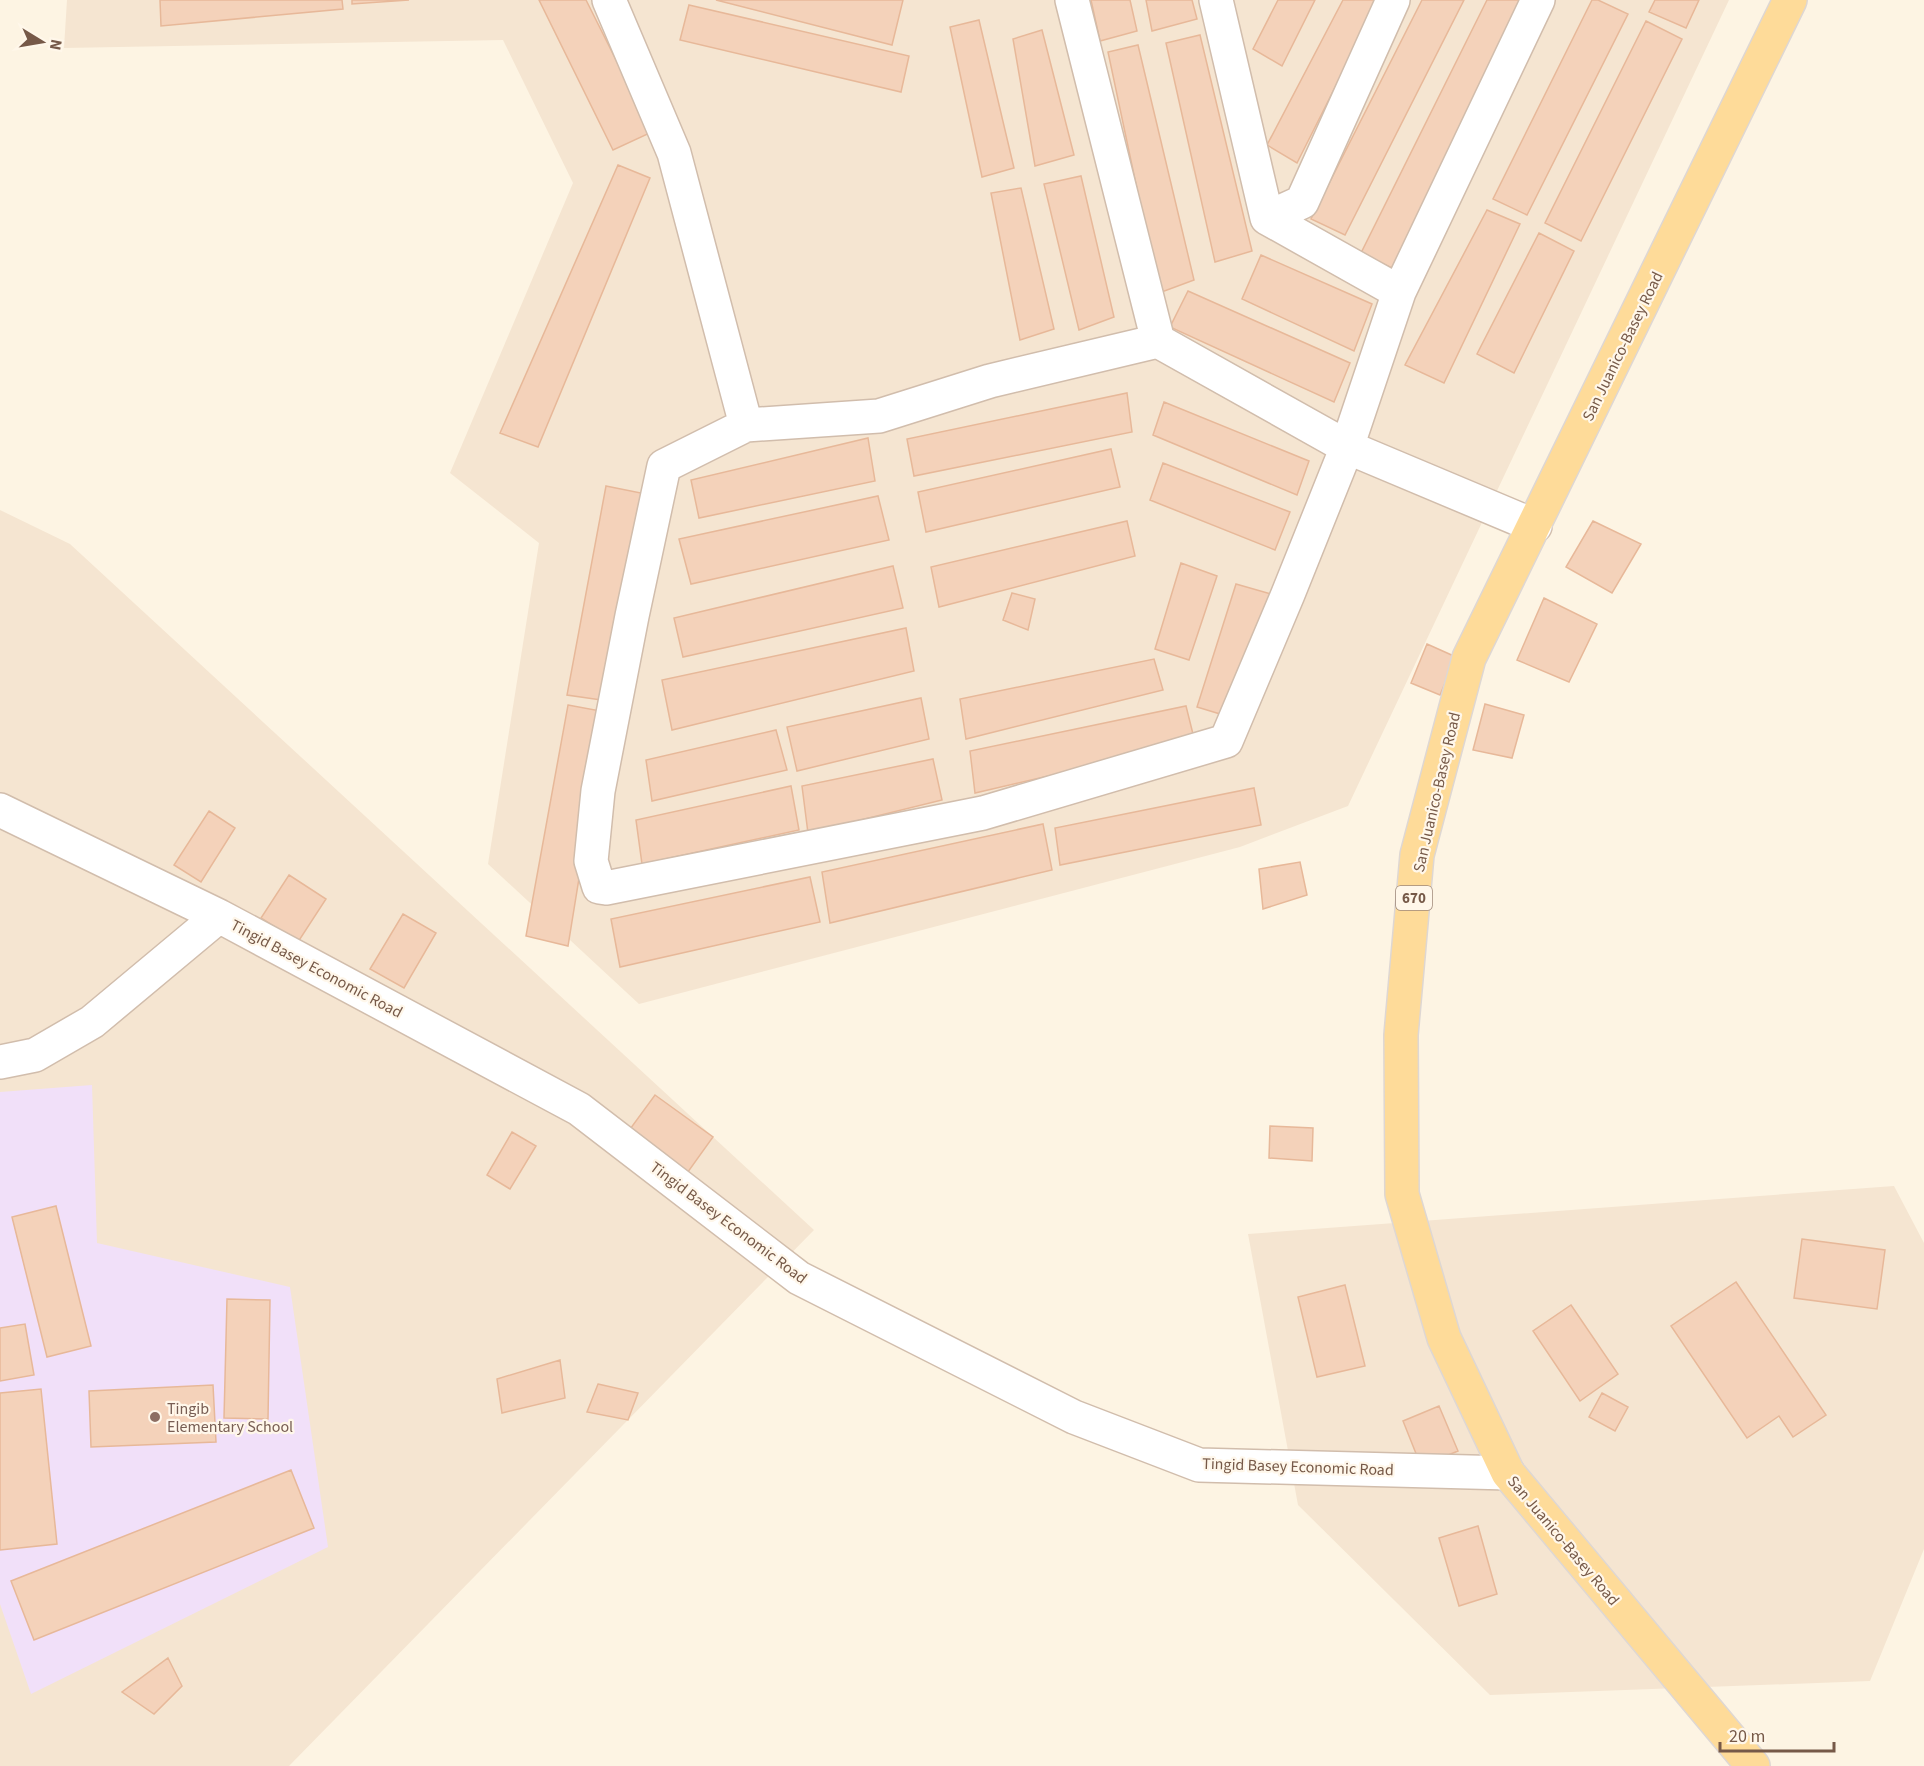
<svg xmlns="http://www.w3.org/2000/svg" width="1924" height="1766" font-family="'Source Sans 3',sans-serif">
  <rect width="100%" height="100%" fill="#fdf4e3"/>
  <path fill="#f5e5d1" d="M67,0H1729L1348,806L1240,847L639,1004L488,864L539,543L450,473L573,183L503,40L64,48Z
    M0,510L70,544L814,1230L289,1766H0Z
    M1894,1186L1924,1243V1549L1870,1681L1490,1695L1298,1505L1248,1234Z"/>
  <path fill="#f1e0f9" d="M92,1085L97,1243L290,1287L328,1547L31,1694L0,1604V1092Z"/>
  <path fill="#f4d2ba" stroke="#e7b899" stroke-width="1.5" d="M160,0H342L343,9L161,26Z
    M352,0H409L352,4Z
    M539,0H586L652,132L613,150Z
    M716,0H903L892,45Z
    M1091,0H1130L1137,31L1100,41Z
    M1146,0H1192L1197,19L1152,31Z
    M1278,0H1315L1282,66L1253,49Z
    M1343,0H1379L1297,163L1267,145Z
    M1422,0H1464L1345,235L1311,219Z
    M1487,0H1522L1392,268L1361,253Z
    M1592,0H1598L1628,14L1527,215L1493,199Z
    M1655,0H1699L1686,28L1649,12Z
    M689,5L909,56L901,92L680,40Z
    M979,20L1014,168L982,177L950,27Z
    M1646,21L1682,39L1581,241L1545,223Z
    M1042,30L1074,155L1035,166L1013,39Z
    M1200,35L1252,251L1215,262L1166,43Z
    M1138,45L1194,280L1159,293L1108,52Z
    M618,165L650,178L538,447L500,433Z
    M1081,176L1114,317L1079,330L1044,184Z
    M1021,188L1054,329L1020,340L991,193Z
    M1487,210L1520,224L1444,383L1405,365Z
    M1539,233L1574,251L1514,373L1477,354Z
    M1261,255L1372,304L1354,351L1242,299Z
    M1188,291L1350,363L1334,402L1170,327Z
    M1127,393L1132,432L914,476L907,439Z
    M1164,402L1309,461L1297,495L1153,435Z
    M868,438L875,481L699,518L691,480Z
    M1111,449L1120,487L926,532L918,492Z
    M1163,463L1290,512L1275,550L1150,500Z
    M606,486L646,494L608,701L567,695Z
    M878,496L889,540L691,584L679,539Z
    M1127,521L1135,556L939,607L931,567Z
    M1593,521L1641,544L1612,593L1566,567Z
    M1181,563L1217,576L1189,660L1155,649Z
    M893,566L903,608L683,657L674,618Z
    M1236,584L1271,594L1230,717L1197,707Z
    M1012,593L1035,599L1028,630L1003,620Z
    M1544,598L1597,624L1569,682L1517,660Z
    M906,628L914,671L672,730L662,680Z
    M1427,644L1456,657L1440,695L1411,683Z
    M1154,659L1163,690L966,739L960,699Z
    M921,698L929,739L797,771L787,727Z
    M1485,704L1524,715L1512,758L1473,750Z
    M568,705L606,712L568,946L526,936Z
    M1186,706L1195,742L975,793L970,751Z
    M776,730L787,770L652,801L646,760Z
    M933,759L942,800L808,833L802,786Z
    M791,786L799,830L642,864L636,820Z
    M1254,788L1261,825L1060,865L1055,828Z
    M209,811L235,828L201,882L174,865Z
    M1043,824L1052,870L830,923L822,872Z
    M1300,862L1307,895L1263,909L1259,869Z
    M289,875L326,899L298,942L261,918Z
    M810,877L820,922L620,967L611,919Z
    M403,914L436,933L404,988L370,969Z
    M655,1095L713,1137L680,1183L622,1140Z
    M1270,1126L1313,1128L1312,1161L1269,1158Z
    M512,1132L536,1146L510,1189L487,1175Z
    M56,1206L91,1346L47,1357L12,1217Z
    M1802,1239L1885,1250L1877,1309L1794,1298Z
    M1736,1282L1826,1415L1793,1437L1779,1416L1747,1438L1671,1326Z
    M1345,1285L1365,1366L1317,1377L1298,1297Z
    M227,1299L270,1300L268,1419L224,1418Z
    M1571,1305L1618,1374L1580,1401L1533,1331Z
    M25,1324L34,1375L0,1381V1328Z
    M560,1360L565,1398L502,1413L497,1379Z
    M598,1384L638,1393L628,1420L587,1412Z
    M213,1385L216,1442L91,1447L89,1391Z
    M41,1389L57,1544L0,1550V1393Z
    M1602,1393L1628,1407L1615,1431L1589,1417Z
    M1439,1406L1458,1451L1421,1466L1403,1421Z
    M291,1470L314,1528L34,1640L11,1581Z
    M1478,1526L1497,1594L1459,1606L1439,1538Z
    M168,1658L182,1686L154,1714L122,1692Z"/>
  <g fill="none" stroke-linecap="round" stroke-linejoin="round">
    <g stroke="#d1bdac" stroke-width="36">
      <path id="minor" d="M609,0L674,153L746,425
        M1072,0L1158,341L990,381L879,416L746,425L664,466L632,616L598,791L591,861L599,887L606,888L983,813L1226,741L1288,594L1347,447L1399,292L1538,0
        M1216,0L1267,218L1399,292
        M1267,218L1302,202L1393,0
        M1158,341L1347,447L1535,526
        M0,810L219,916L579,1109L799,1278L1074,1417L1199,1465L1508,1473
        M0,1062L35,1055L92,1022L219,916"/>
    </g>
    <g stroke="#ded7d3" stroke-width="36">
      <path id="primary" d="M1753,1766L1508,1473L1444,1338L1402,1194L1401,1035L1417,855L1469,658L1790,0"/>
    </g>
    <use href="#minor" stroke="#fff" stroke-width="33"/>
    <use href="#primary" stroke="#fedb99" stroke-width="33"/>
  </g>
  <circle fill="#8d6e63" stroke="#fff7ea" stroke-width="2" cx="155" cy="1417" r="6"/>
  <g text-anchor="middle" stroke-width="4.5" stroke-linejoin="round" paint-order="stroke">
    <rect fill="#fff7ea" stroke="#9f8879" stroke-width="1.5" x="1396" y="886" width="36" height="24" rx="4.5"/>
    <g font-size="15" font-weight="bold" fill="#765948">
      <text x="1414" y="903">670</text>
    </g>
    <g font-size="16" fill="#765948" stroke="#fff7ea">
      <text transform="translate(1622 346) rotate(-64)" y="6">San Juanico-Basey Road</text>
      <text transform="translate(1436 792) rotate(-77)" y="6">San Juanico-Basey Road</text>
      <text transform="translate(317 968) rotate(28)" y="6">Tingid Basey Economic Road</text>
      <text transform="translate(729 1222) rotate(37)" y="6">Tingid Basey Economic Road</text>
      <text transform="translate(1298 1466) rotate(2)" y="6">Tingid Basey Economic Road</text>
      <text transform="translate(1564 1540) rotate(50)" y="6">San Juanico-Basey Road</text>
    </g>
    <g font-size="16" fill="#785e54" stroke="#fff7ea" text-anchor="start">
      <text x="167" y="1414">Tingib<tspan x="167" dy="18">Elementary School</tspan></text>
    </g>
  </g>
  <g transform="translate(42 42) rotate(101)" stroke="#fff7ea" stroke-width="4.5" paint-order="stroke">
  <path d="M0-4.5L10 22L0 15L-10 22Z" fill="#765948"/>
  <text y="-9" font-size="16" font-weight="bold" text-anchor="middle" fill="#765948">N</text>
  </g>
  <path d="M1720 1742v9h114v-9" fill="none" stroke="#765948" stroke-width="3"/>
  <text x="1729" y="1742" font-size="18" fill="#765948" stroke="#fff7ea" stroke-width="4.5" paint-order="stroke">20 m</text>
</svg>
